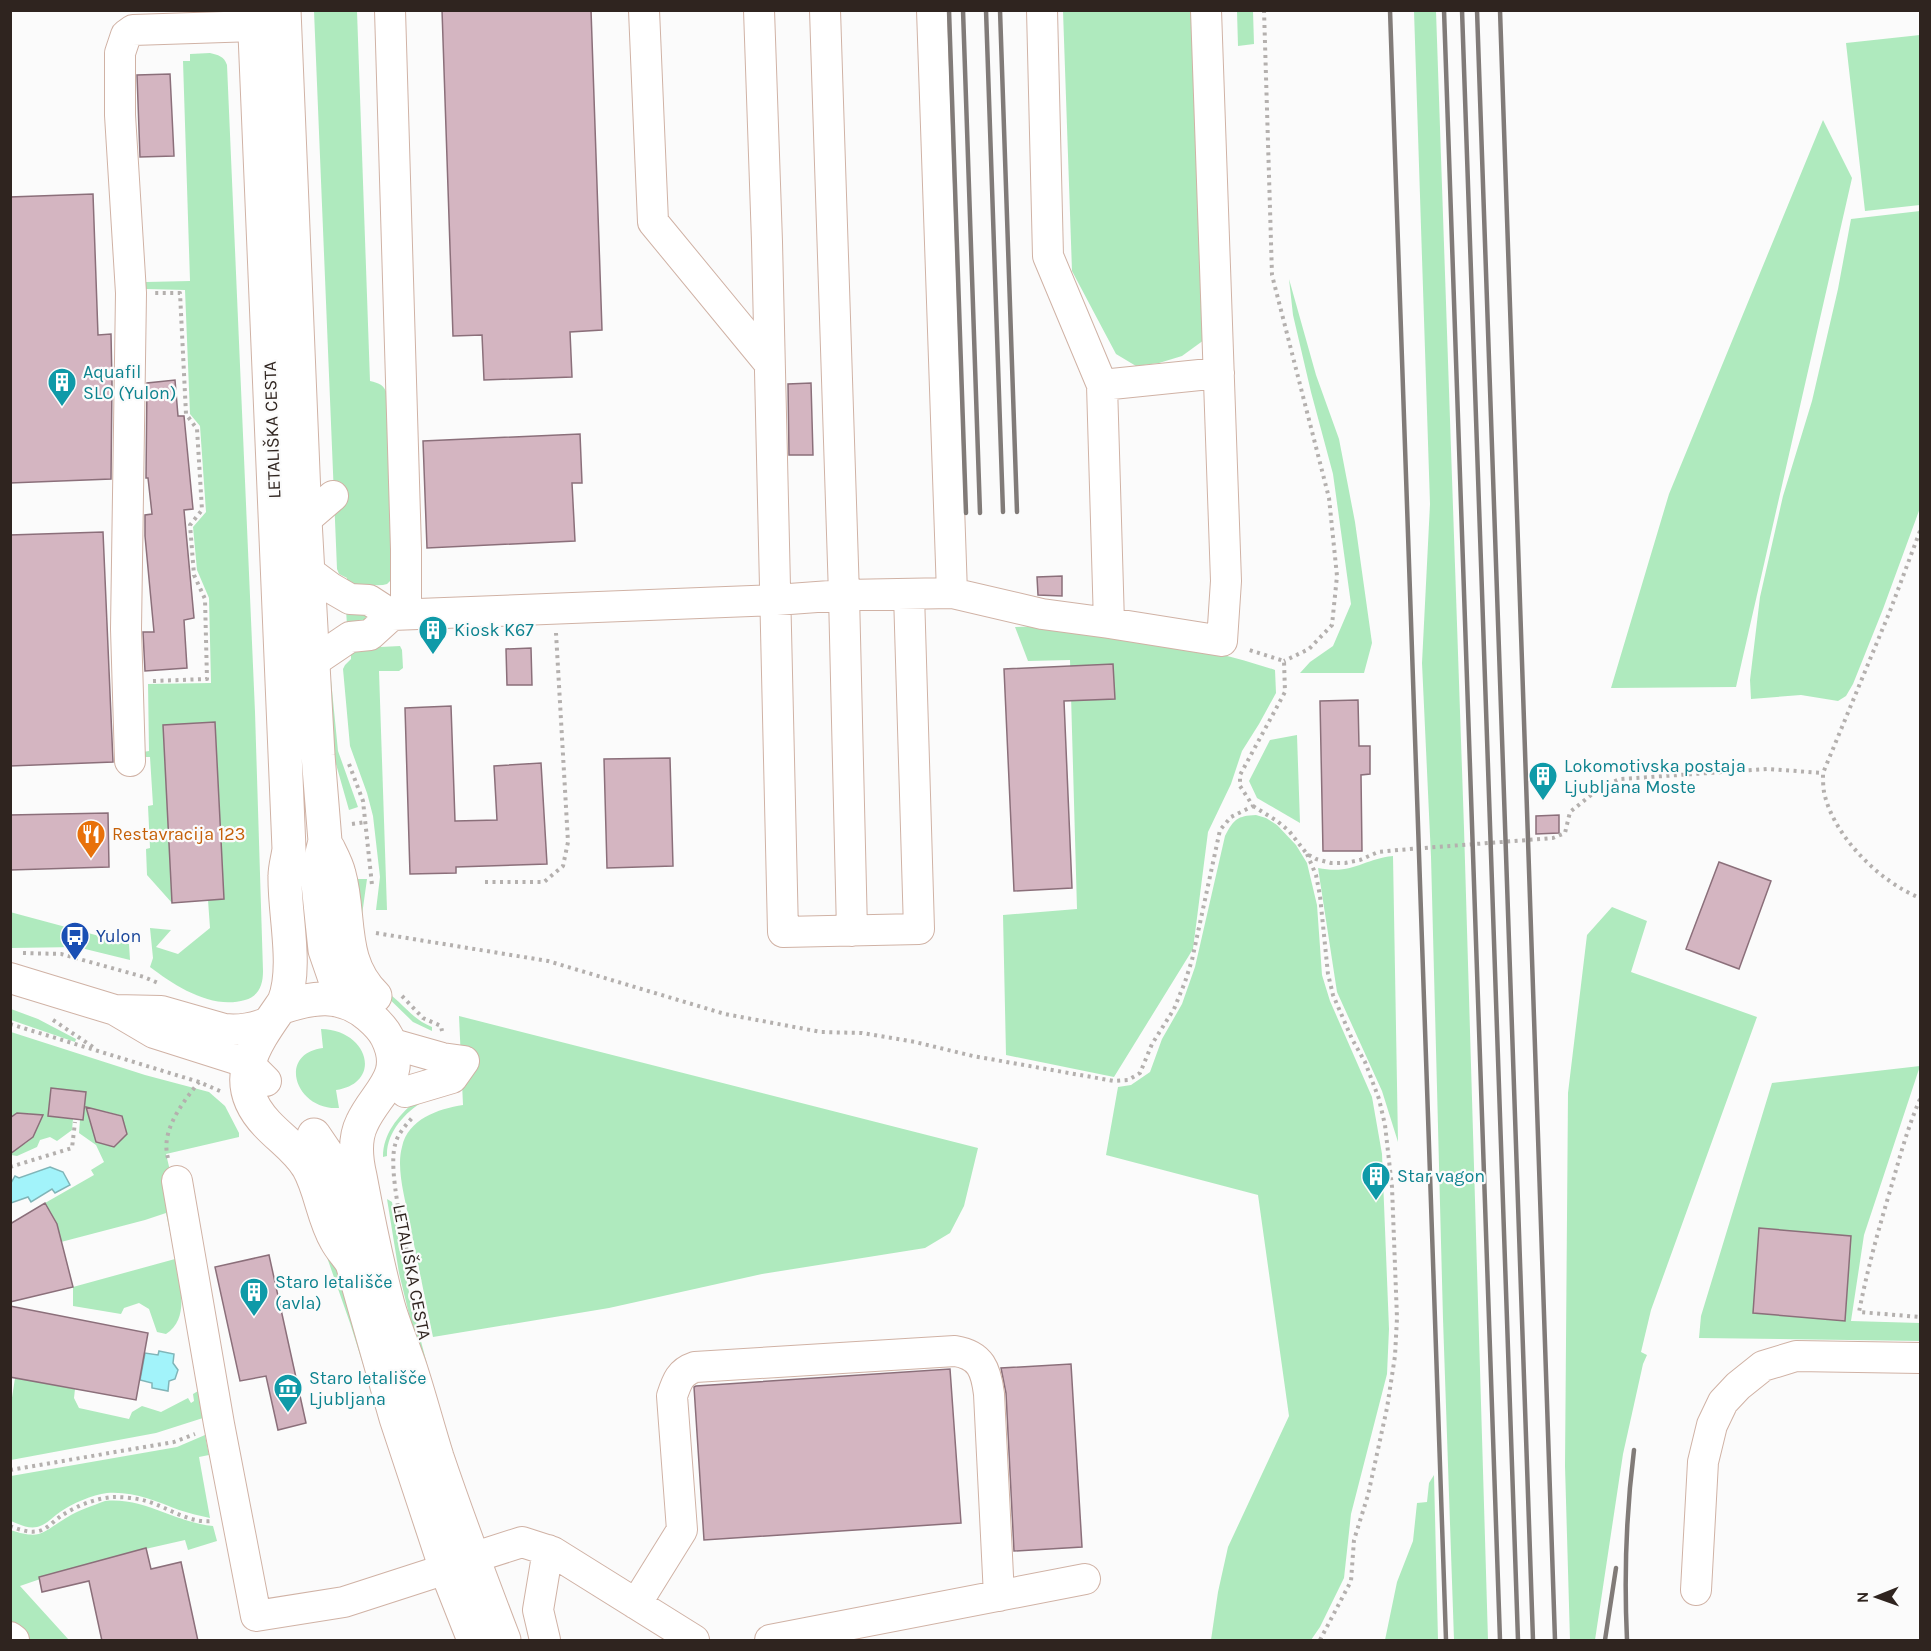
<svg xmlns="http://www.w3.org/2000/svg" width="1931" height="1651" font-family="Karla,sans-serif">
  <rect width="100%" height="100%" fill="#fbfbfb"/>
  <path fill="#afeabe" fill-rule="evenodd" d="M314,11H357L370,381C379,383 385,385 387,395L392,579L387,584L383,585L353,586L347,585V578L339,574L337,569Z
    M1063,11H1193L1204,340L1182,356L1159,363L1136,366L1116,354L1072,271Z
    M1237,11H1253L1254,44L1238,46Z
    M1414,11H1436L1464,828L1488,1640H1454L1443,1319L1431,857L1422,663L1430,504Z
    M1920,35V205L1865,211L1846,43Z
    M210,53C218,55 224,56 227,65L255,712L263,971C263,985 259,996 245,1000C212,1010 175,986 150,967L153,958L150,928L171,930L156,947L178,954L210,928L208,900L224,899L215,722L163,725L172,903L147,875L146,849L150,848L148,806L153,805L150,757H143V752L149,751L148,684L211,683L209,598L197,570L193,527L206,512L200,426L190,414L185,290L146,289V282L190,281L183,61H190V54Z
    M1823,120L1852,178L1736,687L1611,688L1669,494Z
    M1920,211V508L1883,609L1853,684L1846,696L1838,701L1801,695L1751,699L1750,680L1760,597L1783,496L1812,401L1838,289L1851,219Z
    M1289,279L1316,375L1339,439L1355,522L1372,643L1364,673H1300L1310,662L1333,646L1351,604L1333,474L1311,392L1293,315Z
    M346,609L367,615L366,620L347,626Z
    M1044,626C1121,636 1201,645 1275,670L1276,693L1259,724L1242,751L1231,784L1208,832L1193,949L1114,1077L1006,1055L1003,915L1077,909L1070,660L1028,661L1015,627Z
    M400,646L402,650L403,668L399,671H379L387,910H376L380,877L373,816L367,793L350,746L343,669L345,665L351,659V651L361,648Z
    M328,679L331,680L338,751L358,807L349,810L332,750Z
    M1297,735L1300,823L1257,798L1249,781L1270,740Z
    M1256,815L1266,818L1277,825L1296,845L1307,863L1317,905L1322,975L1330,1001L1372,1097L1382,1154L1389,1329L1387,1374L1351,1514L1344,1578L1320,1627L1311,1640H1211L1218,1592L1228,1547L1289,1416L1258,1195L1106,1155L1118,1087L1131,1085L1150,1072L1162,1039L1182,1004L1195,967L1225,836C1234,819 1237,816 1256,815Z
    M1393,856L1398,1142L1382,1091L1337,992L1318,868C1353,875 1363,859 1393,856Z
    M358,879H367L362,915L358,894Z
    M1612,907L1647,921L1631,972L1757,1017L1651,1310L1641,1352L1647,1355L1643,1364L1623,1454L1595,1640H1570L1565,1466L1568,1093L1587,935Z
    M10,912L129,944L130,960L77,947L11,948Z
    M377,987C401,997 407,1017 432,1027V1031L413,1022Z
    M11,1009L38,1019L76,1039L75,1042L11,1020Z
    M459,1016L978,1148L964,1206L950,1233L925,1248L762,1274L609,1308L433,1337C425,1298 417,1259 409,1220C405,1198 396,1168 402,1147C408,1119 438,1109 463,1105Z
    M321,1029C369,1030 383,1083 336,1090L339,1108C296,1111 276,1054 323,1048Z
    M11,1032L145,1075L209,1092L225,1106L239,1133V1137L166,1154L172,1179L178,1230L172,1241L166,1213L145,1220L61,1242L45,1203L94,1175L91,1170L104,1162L96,1145L79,1133L80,1120L83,1119L86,1092L51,1089L48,1116L73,1119L72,1130L57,1141L50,1137L40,1140L37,1147L17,1156L11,1155V1147C29,1146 37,1137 35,1119L29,1113H17L11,1118ZM104,1111L122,1116L127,1134L114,1147L97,1142L91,1125Z
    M1920,1066L1864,1235L1851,1321L1920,1323V1341L1699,1338L1701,1316L1772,1083Z
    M424,1101C405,1112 386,1133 387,1156L383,1157C383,1133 398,1117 414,1102Z
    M387,1199L392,1202C408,1309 439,1412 474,1514H472L415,1339L399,1273Z
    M309,1206L328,1243L355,1322L419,1532L416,1533L350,1323Z
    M175,1259C179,1283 191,1318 166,1334L157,1332L149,1309L139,1303L124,1308L121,1314L73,1306V1287Z
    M15,1378L75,1389L74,1398L79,1408L129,1419L132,1412L142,1406L161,1412L188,1398L191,1403L194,1401L193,1394L198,1391L203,1418L156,1433L11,1460V1404Z
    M205,1435L209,1455L199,1457L210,1518C200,1516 189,1513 179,1510C156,1501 133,1491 107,1493C92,1495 73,1503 60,1512C53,1517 46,1525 37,1527C28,1529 18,1524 11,1521V1476L177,1447Z
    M1434,1475L1438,1640H1385L1397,1582L1413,1541L1417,1503L1427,1502L1429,1483Z
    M105,1501C144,1497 176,1523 213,1526L217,1541L188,1550L185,1540C129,1552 74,1567 20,1586L69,1640H29L11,1622L10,1530C42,1540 41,1533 66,1518C78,1510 92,1506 105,1501Z"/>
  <path fill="#a2f3fa" stroke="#80b5b8" stroke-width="1.5" d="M50,1167L63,1172L70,1185L55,1193L52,1189L31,1202L28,1197L11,1203V1183L15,1176L19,1178Z
    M159,1351L174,1354L173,1363L178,1370L175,1379L169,1381L168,1391L152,1388V1383L140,1380L145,1353L158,1355Z"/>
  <path fill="#d4b5c1" stroke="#8b6f7a" stroke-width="1.5" d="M442,10H591L602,330L570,332L572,377L484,380L482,335L453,336Z
    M170,74L174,156L140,157L137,75Z
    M93,194L98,335L111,334L112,383L111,479L10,483V197Z
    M175,380L178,416H184L193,509L184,510L194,618L184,620L187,668L145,671L143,632H154L145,536V515L152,514L148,478H146L147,383Z
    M811,383L813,455H789L788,384Z
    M580,434L582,483H572L575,541L427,548L423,441Z
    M103,532L113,762L10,766V535Z
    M1062,576V596L1038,595L1037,577Z
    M531,648L532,685H507L506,649Z
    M1113,664L1115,699L1064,701L1072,888L1014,891L1004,669Z
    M1358,700L1359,746H1370V774L1361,775L1362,851H1323L1320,701Z
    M451,706L455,821L497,820L494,766L541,763L547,864L456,867V873L410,874L405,708Z
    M215,722L224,899L172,903L163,725Z
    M670,758L673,866L607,868L604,759Z
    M108,813L109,867L10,870V815Z
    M1559,815V833L1536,834V816Z
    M1719,862L1771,881L1739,969L1686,949Z
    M51,1088L86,1092L83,1120L48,1116Z
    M86,1107L122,1116L127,1134L114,1147L96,1142Z
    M17,1113L43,1115L33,1137L10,1154V1118Z
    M45,1203L57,1224L73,1287L10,1302V1224Z
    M1759,1228L1851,1236L1845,1321L1753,1313Z
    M269,1255L306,1423L278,1430L266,1376L240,1381L215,1267Z
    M10,1306L148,1333L136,1400L10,1377Z
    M1071,1364L1082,1547L1014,1551L1006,1393L1001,1368Z
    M950,1369L961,1523L704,1540L694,1387L696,1386Z
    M146,1548L151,1569L181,1562L198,1641H102L89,1581L42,1592L39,1577Z"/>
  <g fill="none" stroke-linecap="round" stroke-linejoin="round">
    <g stroke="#d0b2a5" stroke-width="32">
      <path id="minor" d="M390,10L406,549V614
        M644,10L653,222L769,363
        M759,10L767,242L783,932L919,929L909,594
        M825,10L844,595L852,931
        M932,10L952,593
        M1042,10L1048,256L1102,385L1109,623
        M1102,385L1219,373
        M305,520L333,496
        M308,571L331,588L350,599L369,600L392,615L776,600L844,595L952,593L1042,614L1109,623L1222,641L1226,581L1206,10
        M313,662L350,637L370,635L392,615
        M130,761L126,629L131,293L120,115V53L126,35L133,30L255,26
        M10,978L115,1010L154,1033L239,1060L257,1072L266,1081
        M115,1010L161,1011L224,1029C240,1031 254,1028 269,1022
        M389,1043L442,1058L464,1061
        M405,1092L452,1078L464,1061
        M177,1181L219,1424L256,1616L344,1602L446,1569
        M472,1558L522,1542L553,1552L694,1640
        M1696,1590L1703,1462L1712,1425L1723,1402L1738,1386L1763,1366L1796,1356L1920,1358
        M636,1604L682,1530L672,1396C677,1381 680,1372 695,1367L955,1351C981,1355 986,1370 989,1394L999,1596
        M10,1637L14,1640
        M545,1640L538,1610L548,1550
        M770,1640L1085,1579"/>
    </g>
    <g stroke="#d0b2a5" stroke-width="35">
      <path id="major" d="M254,10L289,849C288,858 285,867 285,876C284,913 298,967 284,1002C257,1041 225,1080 267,1124C281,1139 297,1149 308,1167C321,1190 323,1218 336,1240C340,1248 347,1255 352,1263
        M284,10L305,520L318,755L325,841L317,874L325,950L335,979L350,1003
        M328,848C332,856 337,865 339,874C351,917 339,961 375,996
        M280,1008C312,997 341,992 369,1016C376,1022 383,1029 387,1037C407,1077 376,1092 362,1123C354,1139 356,1159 360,1176C368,1219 377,1263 388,1305C394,1327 404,1348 411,1370C420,1398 428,1428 437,1457C458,1519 481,1580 504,1640
        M314,1135L331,1160L338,1179L352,1233V1263L396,1418L446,1569L474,1640"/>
    </g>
    <path stroke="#b4b0ae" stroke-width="4" stroke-dasharray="3 4.5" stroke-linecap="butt" d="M1264,10L1272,275L1329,498L1337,576L1332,625L1309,649L1284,661
      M1920,531L1890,611L1823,773C1823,779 1823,786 1824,792C1833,836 1880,882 1920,898
      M153,681L207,679L205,599L194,575L190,525L202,510L197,429L186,414L180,293H155
      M349,764L363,801L372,885
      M1253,806L1277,821L1289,831L1307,854L1316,859L1331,863H1345L1360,860L1378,852L1398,850L1553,838L1565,833L1570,812L1601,787L1620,779L1768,769L1823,773
      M352,824L366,822
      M1307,854L1316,875L1320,896L1328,974L1333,995L1352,1039L1365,1062L1379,1099L1385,1125L1392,1187L1397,1318L1395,1356L1387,1408L1368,1495L1354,1540L1351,1581L1320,1640
      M485,882H544L563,866L568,842L556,633
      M376,933L548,961L725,1014L821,1032L862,1033L915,1042L973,1056L1114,1081L1128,1080L1140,1073L1152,1044L1174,1009L1185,982L1192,960L1220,830L1231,817L1253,806L1240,786V775L1285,692L1284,661L1246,649
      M23,953L61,954L144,977L158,983
      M402,996L423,1018L441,1026L442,1031
      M53,1020L96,1049
      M10,1024L199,1082L220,1091
      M1920,1099C1907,1129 1899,1160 1890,1191C1878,1231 1867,1271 1859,1312L1920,1317
      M168,1158C160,1131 183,1102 199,1082
      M10,1167L72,1148L75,1122
      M410,1265C404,1237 388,1171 395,1145C397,1135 405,1126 412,1118
      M10,1470L174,1442L195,1434
      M10,1526C20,1530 32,1534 42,1530C49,1527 55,1520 61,1516C76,1506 96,1498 114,1497C124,1497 136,1498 146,1501C168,1507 189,1524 213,1521"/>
    <use href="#minor" stroke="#fff" stroke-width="30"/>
    <use href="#major" stroke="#fff" stroke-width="33"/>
    <path stroke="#817b78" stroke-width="4.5" d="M949,10L966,513
      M963,10L980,513
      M986,10L1003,512
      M1000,10L1017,512
      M1390,10L1446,1640
      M1444,10L1500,1640
      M1462,10L1518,1640
      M1477,10L1533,1640
      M1500,10L1555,1640
      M1605,1640L1616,1568
      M1627,1640C1624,1577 1626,1514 1634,1450"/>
  </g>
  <defs>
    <g id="building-pin" transform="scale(1.5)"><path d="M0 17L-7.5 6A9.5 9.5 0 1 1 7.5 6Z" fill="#0f9aa8" stroke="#fbfbfb"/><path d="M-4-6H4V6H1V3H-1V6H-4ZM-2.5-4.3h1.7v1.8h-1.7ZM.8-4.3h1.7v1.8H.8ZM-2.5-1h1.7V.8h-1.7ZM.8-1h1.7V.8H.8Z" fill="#fff"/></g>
    <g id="restaurant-pin" transform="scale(1.5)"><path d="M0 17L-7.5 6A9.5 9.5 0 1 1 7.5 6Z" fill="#e8710a" stroke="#fbfbfb"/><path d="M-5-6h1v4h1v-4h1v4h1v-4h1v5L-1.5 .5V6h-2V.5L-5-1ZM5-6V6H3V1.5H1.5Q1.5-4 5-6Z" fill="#fff"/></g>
    <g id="bus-pin" transform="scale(1.5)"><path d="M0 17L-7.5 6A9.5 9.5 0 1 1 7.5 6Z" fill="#1a4fb4" stroke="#fbfbfb"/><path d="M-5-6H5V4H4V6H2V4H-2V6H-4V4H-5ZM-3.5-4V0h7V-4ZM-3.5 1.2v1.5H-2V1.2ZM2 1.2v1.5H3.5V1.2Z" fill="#fff"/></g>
    <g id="museum-pin" transform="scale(1.5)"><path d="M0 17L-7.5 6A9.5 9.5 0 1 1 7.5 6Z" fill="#0f9aa8" stroke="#fbfbfb"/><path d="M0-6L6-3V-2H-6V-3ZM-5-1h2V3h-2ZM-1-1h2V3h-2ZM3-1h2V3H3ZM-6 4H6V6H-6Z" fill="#fff"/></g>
  </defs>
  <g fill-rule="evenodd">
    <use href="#building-pin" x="62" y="382"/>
    <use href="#building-pin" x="433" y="630"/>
    <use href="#building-pin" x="1543" y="776"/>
    <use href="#restaurant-pin" x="91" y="834"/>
    <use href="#bus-pin" x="75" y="936"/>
    <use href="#building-pin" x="1376" y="1176"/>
    <use href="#building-pin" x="254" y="1292"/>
    <use href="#museum-pin" x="288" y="1388"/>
  </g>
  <g text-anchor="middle" stroke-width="4.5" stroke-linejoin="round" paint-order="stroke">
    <g font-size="18" fill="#0d838f" stroke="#fbfbfb" text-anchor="start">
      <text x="83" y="378">Aquafil<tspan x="83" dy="21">SLO (Yulon)</tspan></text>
      <text x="454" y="636">Kiosk K67</text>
      <text x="1564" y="772">Lokomotivska postaja<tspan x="1564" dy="21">Ljubljana Moste</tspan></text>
      <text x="1397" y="1182">Star vagon</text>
      <text x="275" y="1288">Staro letališče<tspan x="275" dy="21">(avla)</tspan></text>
      <text x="309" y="1384">Staro letališče<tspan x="309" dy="21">Ljubljana</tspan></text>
    </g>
    <g font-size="18" fill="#2f241f" stroke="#fbfbfb">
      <text transform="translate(272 430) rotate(-92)" y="6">LETALIŠKA CESTA</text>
      <text transform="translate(412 1272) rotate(79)" y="6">LETALIŠKA CESTA</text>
    </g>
    <g font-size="18" fill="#c56008" stroke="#fbfbfb" text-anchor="start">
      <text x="112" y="840">Restavracija 123</text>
    </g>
    <g font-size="18" fill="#164399" stroke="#fbfbfb" text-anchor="start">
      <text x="96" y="942">Yulon</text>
    </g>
  </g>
  <rect width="1931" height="1651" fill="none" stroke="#2f241f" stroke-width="24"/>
  <g transform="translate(1877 1597) rotate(269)" stroke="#fbfbfb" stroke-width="4.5" paint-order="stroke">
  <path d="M0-4.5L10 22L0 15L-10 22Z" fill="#2f241f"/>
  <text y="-9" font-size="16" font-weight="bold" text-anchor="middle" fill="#2f241f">N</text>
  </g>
</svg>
